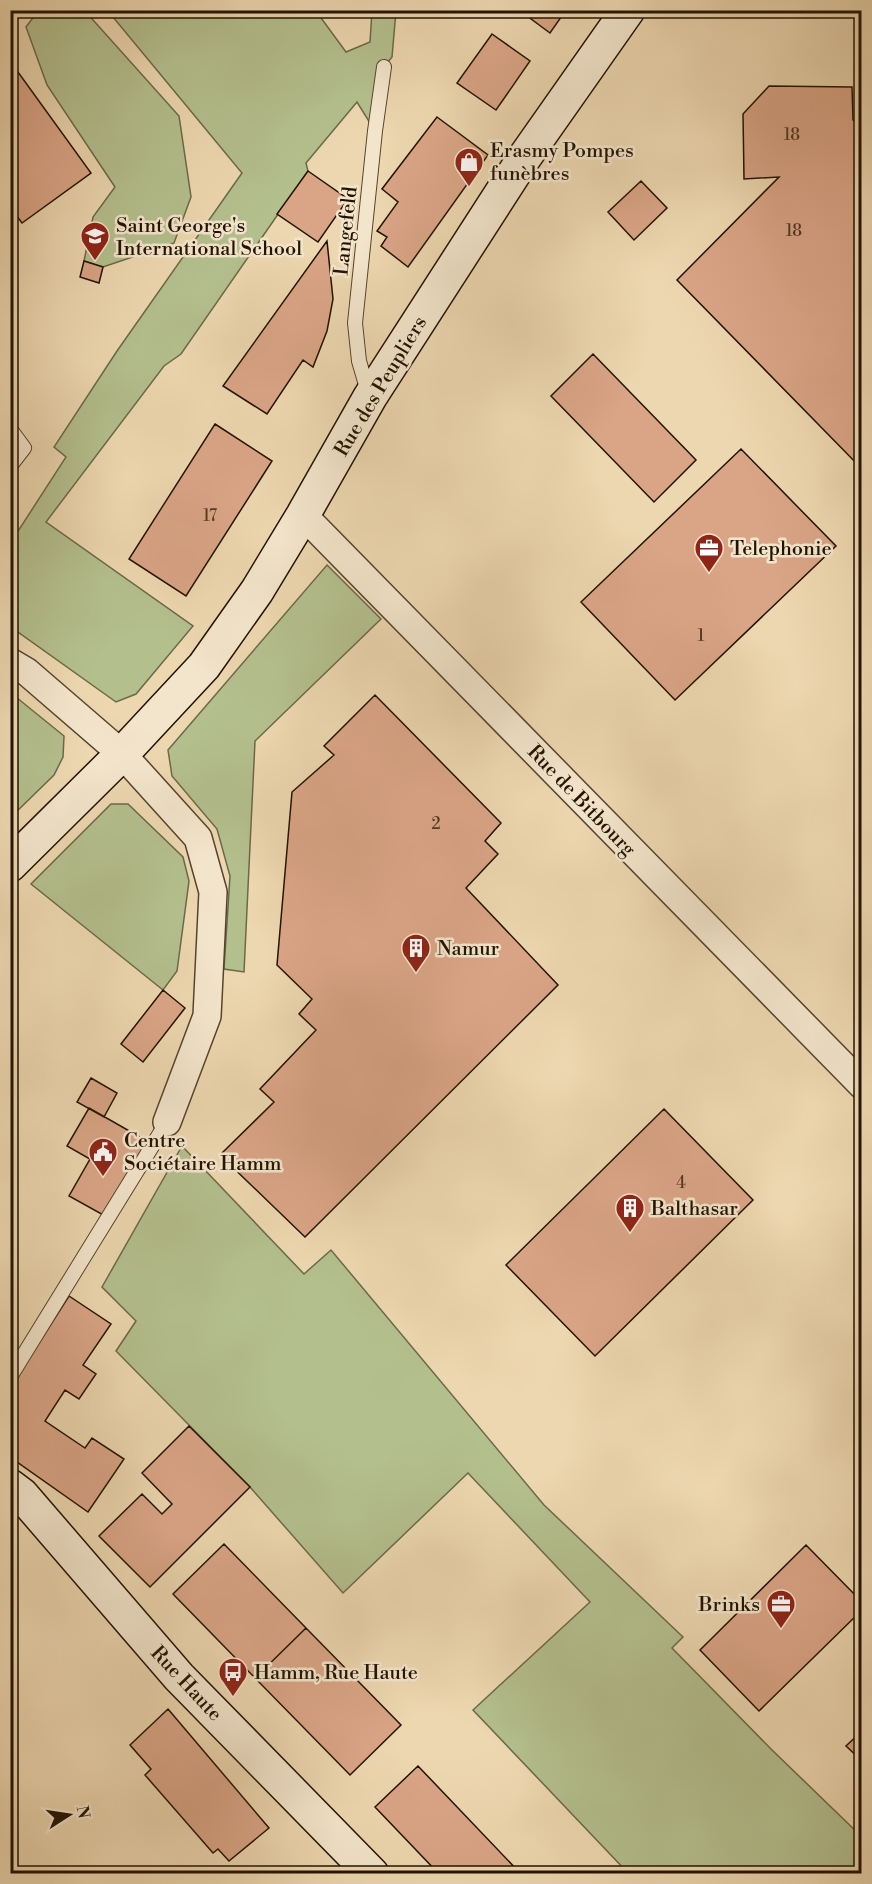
<svg xmlns="http://www.w3.org/2000/svg" width="872" height="1884" font-family="'Libre Bodoni',serif">
  <rect width="100%" height="100%" fill="#edd7b0"/>
  <filter id="stains"><feTurbulence type="fractalNoise" baseFrequency=".00333" numOctaves="4"/><feColorMatrix values="0 0 0 0 .2 0 0 0 0 .09 0 0 0 0 .02 0 0 0 .5 -.17"/></filter>
  <radialGradient id="worn" r=".72"><stop offset=".6" stop-color="#630" stop-opacity="0"/><stop offset="1" stop-color="#630" stop-opacity=".3"/></radialGradient>
  <path fill="#b4bf8e" stroke="#6b6948" stroke-width="1.5" d="M38,11H85L179,116L191,197L174,243L103,267L84,261L93,217L115,187L47,85L26,27Z
    M108,11H316L346,52L370,42L372,11H396L392,57L384,67L375,131L357,102L306,163L308,171L181,354L164,366L46,522L193,626L136,694L116,702L11,627V542L66,457L54,447L117,351L242,173Z
    M327,565L381,619L255,741L244,972L224,969L230,876L217,829L172,776L168,750Z
    M11,693L64,736L63,757L54,775L11,817Z
    M111,804H128L183,857L189,881L177,971L163,990L31,884Z
    M182,1146L304,1274L331,1250L544,1505L683,1637L672,1648L772,1750L861,1836V1873H628L473,1710L590,1602L468,1473L343,1593L250,1487L116,1351L136,1321L102,1287Z"/>
  <path fill="#daa587" stroke="#221301" stroke-width="1.5" d="M519,10H566L550,33Z
    M492,34L530,61L496,110L457,83Z
    M10,61L91,173L22,223L10,207Z
    M769,86L852,87L853,120L862,129V469L677,280L779,177L744,179L743,114Z
    M437,117L488,155L408,267L381,246L387,237L377,231L398,202L382,189Z
    M308,171L348,199L318,242L277,214Z
    M641,181L667,208L634,240L608,212Z
    M327,241L333,299L327,331L313,367L303,360L267,414L223,386Z
    M84,261L103,267L99,283L80,277Z
    M593,354L696,460L654,502L551,396Z
    M215,424L272,461L186,596L129,559Z
    M741,449L836,546L675,700L581,602Z
    M375,695L501,823L485,841L498,854L466,888L558,985L305,1237L220,1155L274,1102L260,1089L316,1030L299,1014L312,999L277,965L292,792L334,755L324,746Z
    M163,990L185,1008L143,1062L121,1044Z
    M91,1078L117,1093L104,1117L77,1102Z
    M89,1108L147,1141L105,1216L69,1196L90,1159L67,1146Z
    M664,1109L753,1200L595,1356L506,1265Z
    M69,1296L111,1324L83,1365L96,1374L79,1399L65,1390L45,1421L85,1448L92,1438L124,1459L88,1512L10,1457V1388Z
    M189,1426L250,1487L150,1587L99,1536L142,1494L162,1514L172,1504L142,1473Z
    M224,1544L306,1628L255,1678L173,1594Z
    M806,1545L862,1602V1610L759,1711L700,1650Z
    M306,1628L401,1725L350,1775L255,1678Z
    M168,1709L269,1828L229,1861L218,1849L213,1853L145,1775L151,1769L130,1745Z
    M862,1731V1761L846,1746Z
    M418,1766L521,1874H439L375,1807Z"/>
  <g fill="none" stroke-linecap="round" stroke-linejoin="round">
    <g stroke="#55442d" stroke-width="16">
      <path id="lane" d="M369,395L359,361L355,323L375,131L384,67
        M10,429L24,448L10,466
        M10,1377L167,1122"/>
    </g>
    <g stroke="#55442d" stroke-width="30">
      <path id="street" d="M303,515L862,1085
        M10,662L27,672L122,754L198,838L213,892L207,1016L167,1122"/>
    </g>
    <g stroke="#221301" stroke-width="36">
      <path id="secondary" d="M10,865L122,754L204,666L257,591L303,515L370,397L524,158L628,10
        M10,1486L22,1495L179,1677L372,1874"/>
    </g>
    <use href="#lane" stroke="#f3e5cc" stroke-width="14"/>
    <use href="#street" stroke="#f3e5cc" stroke-width="27"/>
    <use href="#secondary" stroke="#f3e5cc" stroke-width="33"/>
  </g>
  <defs>
    <g id="shop-pin" transform="scale(1.5)"><path d="M0 17L-7.5 6A9.5 9.5 0 1 1 7.5 6Z" fill="#8f2418" stroke="#f3e5cc"/><path d="M-5-2.5h2.3a2.7 3.5 0 0 1 5.4 0H5L5.5 6h-11ZM-1.5-2.5h3a1.5 2.3 0 0 0-3 0Z" fill="#fff"/></g>
    <g id="school-pin" transform="scale(1.5)"><path d="M0 17L-7.5 6A9.5 9.5 0 1 1 7.5 6Z" fill="#8f2418" stroke="#f3e5cc"/><path d="M0-5L7-2L0 1L-7-2ZM-4 1L0 2.5L4 1V4Q0 6-4 4Z" fill="#fff"/></g>
    <g id="office-pin" transform="scale(1.5)"><path d="M0 17L-7.5 6A9.5 9.5 0 1 1 7.5 6Z" fill="#8f2418" stroke="#f3e5cc"/><path d="M-6-3h4V-5.5h4V-3h4V5H-6ZM-1-4.5V-3h2v-1.5ZM-6 0V1H6V0Z" fill="#fff"/></g>
    <g id="building-pin" transform="scale(1.5)"><path d="M0 17L-7.5 6A9.5 9.5 0 1 1 7.5 6Z" fill="#8f2418" stroke="#f3e5cc"/><path d="M-4-6H4V6H1V3H-1V6H-4ZM-2.5-4.3h1.7v1.8h-1.7ZM.8-4.3h1.7v1.8H.8ZM-2.5-1h1.7V.8h-1.7ZM.8-1h1.7V.8H.8Z" fill="#fff"/></g>
    <g id="civic-pin" transform="scale(1.5)"><path d="M0 17L-7.5 6A9.5 9.5 0 1 1 7.5 6Z" fill="#8f2418" stroke="#f3e5cc"/><path d="M-.6-6.5H3V-4.5H.6V-3L4-1V1h2V6H-6V1h2V-1L-.6-3ZM-1.2 2.5V6h2.4V2.5Z" fill="#fff"/></g>
    <g id="bus-pin" transform="scale(1.5)"><path d="M0 17L-7.5 6A9.5 9.5 0 1 1 7.5 6Z" fill="#8f2418" stroke="#f3e5cc"/><path d="M-5-6H5V4H4V6H2V4H-2V6H-4V4H-5ZM-3.5-4V0h7V-4ZM-3.5 1.2v1.5H-2V1.2ZM2 1.2v1.5H3.5V1.2Z" fill="#fff"/></g>
  </defs>
  <g fill-rule="evenodd">
    <use href="#shop-pin" x="469" y="162"/>
    <use href="#school-pin" x="95" y="236"/>
    <use href="#office-pin" x="709" y="548"/>
    <use href="#building-pin" x="416" y="948"/>
    <use href="#civic-pin" x="103" y="1152"/>
    <use href="#building-pin" x="630" y="1208"/>
    <use href="#office-pin" x="781" y="1604"/>
    <use href="#bus-pin" x="233" y="1672"/>
  </g>
  <g text-anchor="middle" stroke-width="5" stroke-linejoin="round" paint-order="stroke">
    <g font-size="16" fill="#503822">
      <text x="792" y="140">18</text>
      <text x="794" y="236">18</text>
      <text x="210" y="521">17</text>
      <text x="701" y="641">1</text>
      <text x="436" y="829">2</text>
      <text x="681" y="1188">4</text>
    </g>
    <g font-size="20" fill="#221301" stroke="#f3e5cc" text-anchor="start">
      <text x="490" y="157">Erasmy Pompes<tspan x="490" dy="23">funèbres</tspan></text>
      <text x="116" y="232">Saint George's<tspan x="116" dy="23">International School</tspan></text>
      <text x="730" y="555">Telephonie</text>
      <text x="437" y="955">Namur</text>
      <text x="124" y="1147">Centre<tspan x="124" dy="23">Sociétaire Hamm</tspan></text>
      <text x="651" y="1215">Balthasar</text>
      <text x="760" y="1611" text-anchor="end">Brinks</text>
      <text x="254" y="1679">Hamm, Rue Haute</text>
    </g>
    <g font-size="20" fill="#221301" stroke="#f3e5cc">
      <text transform="translate(345 231) rotate(-84)" y="7">Langefeld</text>
      <text transform="translate(380 386) rotate(-59)" y="7">Rue des Peupliers</text>
      <text transform="translate(582 800) rotate(46)" y="7">Rue de Bitbourg</text>
      <text transform="translate(187 1683) rotate(47)" y="7">Rue Haute</text>
    </g>
  </g>
  <rect width="872" height="1884" fill="none" stroke="#edd7b0" stroke-width="36"/>
  <rect x="12" y="12" width="848" height="1860" fill="none" stroke="#221301" stroke-width="3"/>
  <rect x="18" y="18" width="836" height="1848" fill="none" stroke="#221301" stroke-width="1.5"/>
  <g transform="translate(69 1815) rotate(78)" stroke="#f3e5cc" stroke-width="4.5" paint-order="stroke">
  <path d="M0-4.5L10 22L0 15L-10 22Z" fill="#221301"/>
  <text y="-9" font-size="16" font-weight="bold" text-anchor="middle" fill="#221301">N</text>
  </g>
  <rect width="100%" height="100%" filter="url(#stains)"/>
  <rect width="100%" height="100%" fill="url(#worn)"/>
</svg>
